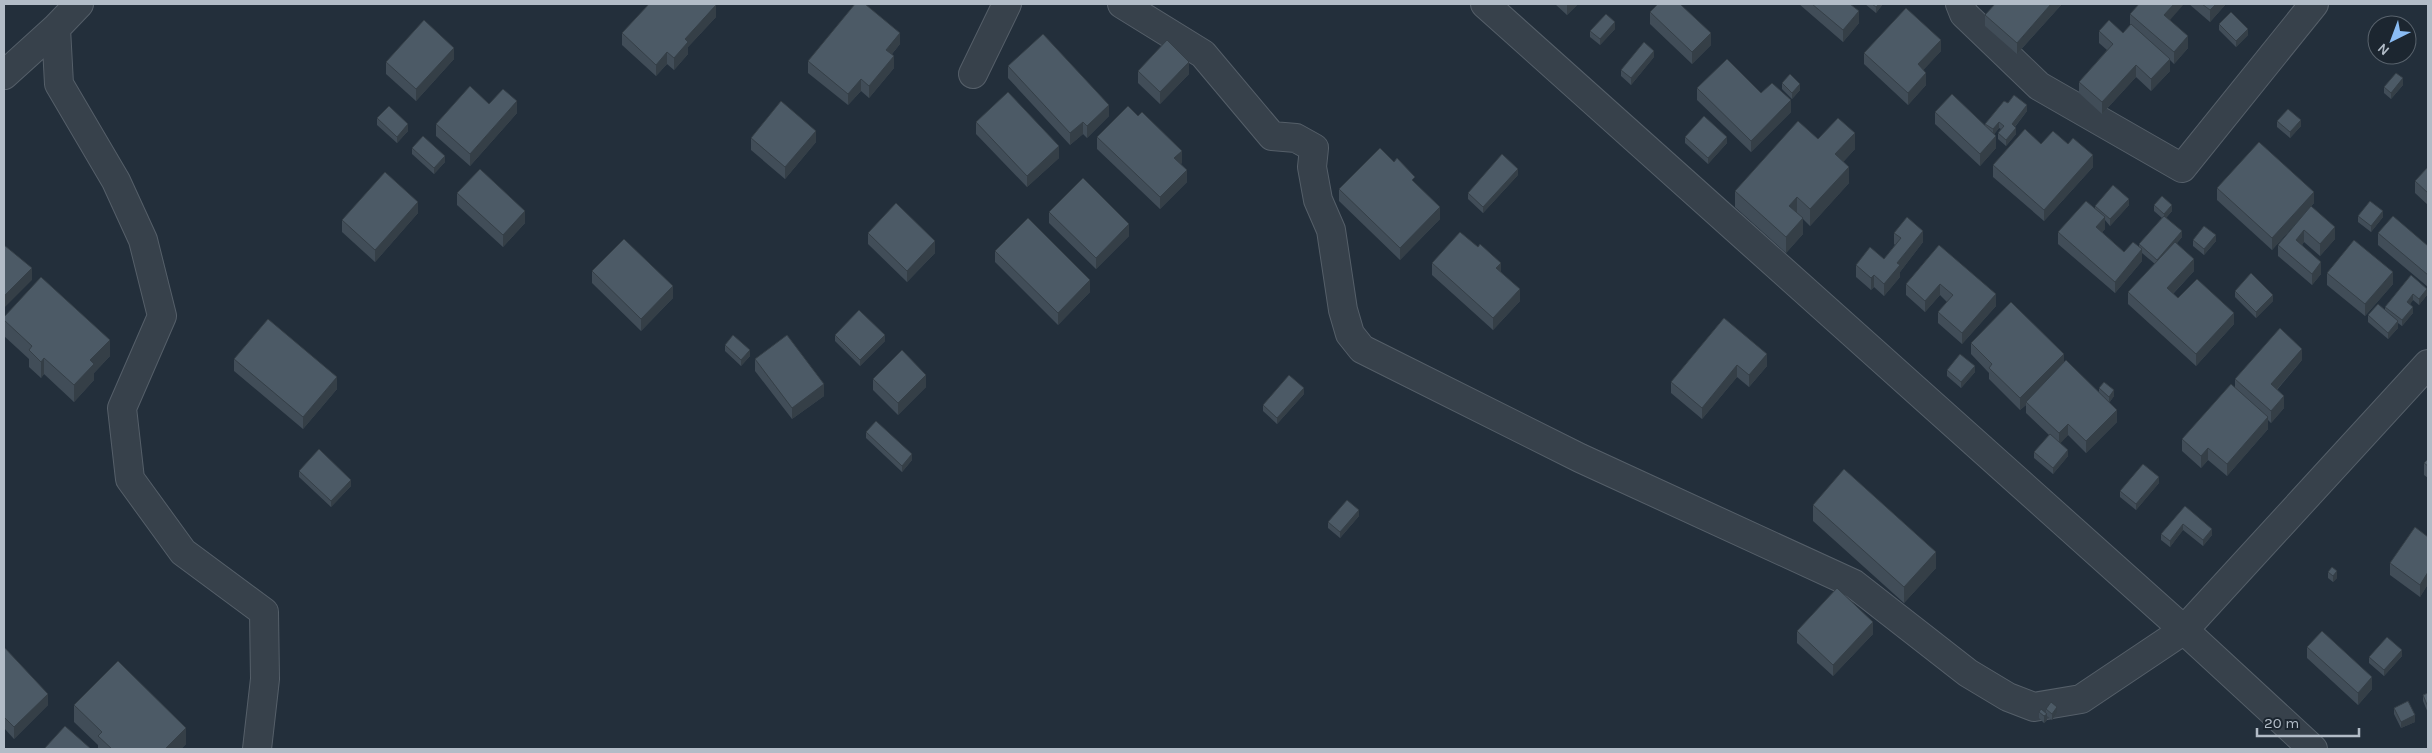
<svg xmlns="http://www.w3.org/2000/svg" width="2432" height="753" font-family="Karla,sans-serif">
  <rect width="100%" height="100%" fill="#232f3b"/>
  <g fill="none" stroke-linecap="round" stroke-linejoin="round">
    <g stroke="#555f69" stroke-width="30">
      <path id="street" d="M1122,4L1203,54L1272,136L1296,138L1314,148L1312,167L1318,200L1331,230L1343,310L1350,334L1362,349L1580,458L1854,584L1968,673L2008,697L2034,707L2081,699L2184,630L2428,364
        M1485,4L2184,630L2313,749
        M1960,4L1964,14L2039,86L2182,168L2314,4
        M56,28L59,84L116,181L143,240L162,316L122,408L130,479L183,552L264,612L265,679L257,749
        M973,74L1007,4
        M4,75L56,28L79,4"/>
    </g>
    <use href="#street" stroke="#37414b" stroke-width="28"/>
  </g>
  <path fill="#414d58" d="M1555,4H1578L1567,15Z
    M1799,4H1850L1859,23L1843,42Z
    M1865,4H1883L1876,13Z
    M2062,4L2017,54L1985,26V15Z
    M2189,4H2226L2210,22Z
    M1650,12L1711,45L1692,64L1650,24Z
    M2130,14L2170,20L2188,48L2174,64L2170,60V71L2151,91L2136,77L2102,114L2079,93V82L2107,50L2099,43V31L2123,33L2130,26Z
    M716,17L688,47V54L674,70L667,64L656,76L622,45V33Z
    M2219,24L2248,35L2236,47L2219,30Z
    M1615,29L1600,45L1590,37V31Z
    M900,44L892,54L894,68L869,98L861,91L848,105L808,73V61Z
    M1941,51L1923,70L1926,85L1908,105L1864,64V53Z
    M1654,57L1631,85L1621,76V70Z
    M454,59L416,101L386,74V62Z
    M1008,66L1109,116L1087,138L1083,134L1070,145L1008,78Z
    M1138,71L1189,74L1160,104L1138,83Z
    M1782,83L1800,90L1792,99L1782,89Z
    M2403,85L2391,99L2384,93V87Z
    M1697,88L1761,93L1791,112L1751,152L1697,100Z
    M2008,103L2027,111L2015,127L2016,134L2006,146L1998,139V133L2001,129L1999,128L1994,134L1996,148L1980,166L1935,124V112L1985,126V124Z
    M489,104L517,113L470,166L436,136V124Z
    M377,118L408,131L397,143L377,125Z
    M2277,121L2301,126L2290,138L2277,127Z
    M976,122L1059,158L1027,187L976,134Z
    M1097,137L1182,163L1180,164L1187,182L1160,209L1097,149Z
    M1685,137L1727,143L1708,164L1685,143Z
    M751,138L816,142L785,179L751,150Z
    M1818,139L1855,149L1843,162L1849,183L1810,226L1803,219V234L1786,253L1735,207V191Z
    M2041,144L2093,167L2044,221L1993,177V165Z
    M412,148L445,162L434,174L412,154Z
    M2428,167V205L2415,193V181Z
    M1518,175L1483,213L1468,199V193Z
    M1415,183L1440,219L1400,260L1339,201V189Z
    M2217,188L2314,203L2272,250L2217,200Z
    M457,193L525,223L503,247L457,205Z
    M2129,205L2110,226L2105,220V229L2102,232L2124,252L2139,247V244L2162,218L2154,211V205L2172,211L2166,218L2182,237L2177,243L2194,271L2173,294L2178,298L2234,324L2196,366L2128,304V292L2155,264L2142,253V261L2115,293L2058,244V232L2095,209V206Z
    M2311,206L2335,239L2320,256L2304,242L2302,245L2321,274L2312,285L2278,256V245Z
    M1049,212L1129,236L1096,269L1049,223Z
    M418,213L375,262L342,232V220Z
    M2358,216L2383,217L2371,232L2358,222Z
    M868,233L935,253L907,282L868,244Z
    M1894,233L1923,242L1900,272V277L1884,296L1874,287L1871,290L1856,277V265L1884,259L1895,245L1894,244Z
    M2378,233L2428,246V287L2378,245Z
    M2193,240L2216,241L2204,255L2193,246Z
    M1939,245L1996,306L1962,344L1938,323V312L1947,302L1940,295L1925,312L1906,295V284Z
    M995,251L1090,292L1058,325L995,262Z
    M1432,263L1501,272L1520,301L1493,330L1432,275Z
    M592,271L673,298L641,331L592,283Z
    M2327,273L2393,284L2365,316L2327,285Z
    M2411,275L2427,295L2419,305L2413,300L2410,304L2413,313L2402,326L2398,323V328L2388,339L2368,322V315L2385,311V307Z
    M2235,291L2273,301L2256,318L2235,297Z
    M4,317L110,356L94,373V380L74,402L44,374L41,378L29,367V359L4,336Z
    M1724,318L1767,366L1749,387L1737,377L1702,419L1671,393V382Z
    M835,335L885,341L860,366L835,341Z
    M1971,343L2064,362L2099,393V388L2114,396L2109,403L2117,422L2086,453L2068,435L2060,443L2068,456L2053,474L2034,458V452L2049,435L2026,413V405L2020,410L1989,379V373L1971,354Z
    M725,345L750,356L741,366L725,351Z
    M234,359L337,389L303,429L234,371Z
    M755,359L824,396L792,419L755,371Z
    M2302,360L2277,390L2284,408L2271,423L2268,420V429L2227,476L2208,460L2201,468L2182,451V439L2235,388V379Z
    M1947,370L1975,372L1961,388L1947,376Z
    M873,379L926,387L898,415L873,390Z
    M1304,394L1277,424L1263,411V405Z
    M866,432L912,460L902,472L866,438Z
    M2428,459V478L2424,475V463Z
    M299,471L351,486L331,507L299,477Z
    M2159,483L2136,510L2120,497V491Z
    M1813,505L1936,568L1904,603L1813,521Z
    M2185,506L2212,535L2203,546L2183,530L2170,547L2161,540V534Z
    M1359,516L1340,538L1328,528V522Z
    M2428,537V584L2420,597L2390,575V563Z
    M2328,572L2337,578L2333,582L2328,578Z
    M1797,631L1873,634L1833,676L1797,643Z
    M4,647L48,705L14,739L4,728Z
    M2307,647L2372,689L2358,705L2307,658Z
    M2402,656L2384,676L2369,663V657Z
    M2428,693V713L2423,701V695Z
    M74,705L186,744L181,749H98V745L74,722Z
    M2394,708L2415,722L2401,728L2394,714Z
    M2046,709L2057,713L2052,720L2047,716V720L2044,723L2039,718V712L2046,713Z"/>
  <path fill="#353f47" d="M1567,4H1578L1567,15Z
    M1879,4H1883L1876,13V7Z
    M2051,4H2062L2017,54V43Z
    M2174,4H2184L2164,27V15Z
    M2216,4H2226L2210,22V10Z
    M716,5V17L688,47V54L674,70V58L685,39Z
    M1859,11V23L1843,42V30Z
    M1615,22V29L1600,45V39Z
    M2248,29V35L2236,47V41Z
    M900,33V44L886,61V50Z
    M1711,33V45L1692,64V52Z
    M2188,36V48L2174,64V52Z
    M1941,40V51L1918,76V64Z
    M454,48V59L416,101V89Z
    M1654,51V57L1631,85V78Z
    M667,52V64L656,76V65Z
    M894,56V68L869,98V86Z
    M2170,59V71L2151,91V79Z
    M1189,62V74L1160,104V92Z
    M2136,65V77L2102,114V102Z
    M1926,73V85L1908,105V93Z
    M2403,78V85L2391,99V93Z
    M861,79V91L848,105V94Z
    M1800,84V90L1792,99V93Z
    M1791,100V112L1751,152V141Z
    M517,101V113L470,166V154Z
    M1109,105V116L1087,138V126Z
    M2027,105V111L2012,130V124Z
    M2301,120V126L2290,138V132Z
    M1083,122V134L1070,145V133Z
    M1999,122V128L1993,136V129Z
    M408,124V131L397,143V137Z
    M2016,128V134L2006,146V140Z
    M816,131V142L785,179V167Z
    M1855,133V149L1835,171V154Z
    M1996,136V148L1980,166V154Z
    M1727,137V143L1708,164V158Z
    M1059,146V158L1027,187V176Z
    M1182,151V163L1174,170V158Z
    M2093,155V167L2044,221V210Z
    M445,156V162L434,174V168Z
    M1849,167V183L1810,226V209Z
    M1518,169V175L1483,213V207Z
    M1187,170V182L1160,209V197Z
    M2314,192V203L2272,250V238Z
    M1797,197V214L1789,206Z
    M2129,199V205L2110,226V219Z
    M418,202V213L375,262V250Z
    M2172,205V211L2164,220V214Z
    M1440,207V219L1400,260V248Z
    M525,211V223L503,247V235Z
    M2383,211V217L2371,232V226Z
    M2105,217V229L2096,239V227Z
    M1803,218V234L1786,253V237Z
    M1129,224V236L1096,269V258Z
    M2335,227V239L2320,256V244Z
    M2304,230V242L2296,252V240Z
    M1923,231V242L1900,272V277L1884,296V284L1897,263Z
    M2182,231V237L2157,266V260Z
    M2216,235V241L2204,255V249Z
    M935,241V253L907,282V271Z
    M2142,249V261L2115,293V282Z
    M2194,259V271L2167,300V288Z
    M2321,262V274L2312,285V274Z
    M1501,263V274L1496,268Z
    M32,268V280L4,308V296Z
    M2393,272V284L2365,316V304Z
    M1874,275V287L1871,290V278Z
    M1090,280V292L1058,325V313Z
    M1940,284V295L1925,312V301Z
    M673,286V298L641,331V319Z
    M1520,289V301L1493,330V318Z
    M2427,289V295L2419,305V299Z
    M1996,294V306L1962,344V333Z
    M2413,294V300L2407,308V302Z
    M2273,295V301L2256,318V312Z
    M2413,307V313L2402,326V320Z
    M2234,313V324L2196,366V354Z
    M2398,321V328L2388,339V333Z
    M885,335V341L860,366V360Z
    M110,340V356L94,373V380L74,402V385L90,360Z
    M2302,349V360L2271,396V384Z
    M750,350V356L741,366V360Z
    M1767,354V366L1749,387V375Z
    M2064,354V366L2026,402V405L2020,410V398Z
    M44,358V374L41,378V362Z
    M1737,365V377L1702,419V408Z
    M1975,366V372L1961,388V382Z
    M926,375V387L898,415V403Z
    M337,377V389L303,429V417Z
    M824,384V396L792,419V408Z
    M1304,388V394L1277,424V418Z
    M2114,390V396L2109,403V397Z
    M2284,396V408L2271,423V411Z
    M2117,410V422L2086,453V441Z
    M2268,417V429L2227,476V464Z
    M2068,424V435L2059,445V433Z
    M2208,448V460L2201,468V456Z
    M2068,450V456L2053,474V468Z
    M912,454V460L902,472V466Z
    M2159,477V483L2136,510V504Z
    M351,480V486L331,507V501Z
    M1359,510V516L1340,538V532Z
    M2183,524V530L2170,547V541Z
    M2212,529V535L2203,546V540Z
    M1936,552V568L1904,603V587Z
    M2337,571V578L2333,582V576Z
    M2428,572V584L2420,597V585Z
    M1873,622V634L1833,676V665Z
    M2402,650V656L2384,676V670Z
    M2372,677V689L2358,705V693Z
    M48,694V705L14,739V727Z
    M2057,707V713L2052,720V714Z
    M2047,714V720L2044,723V716Z
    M2415,715V722L2401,728V722Z
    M186,728V744L181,749H165Z"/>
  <path fill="#4c5a66" stroke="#353f47" d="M649,4H715L716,5L685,39L688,42L674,58L667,52L656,65L622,33Z
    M855,4H865L900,33L886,50L894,56L869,86L861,79L848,94L808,61Z
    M1658,4H1680L1711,33L1692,52L1650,12Z
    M1812,4H1850L1859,11L1843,30Z
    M1872,4H1879L1876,7Z
    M1995,4H2051L2017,43L1985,15Z
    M2139,4H2174L2164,15L2188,36L2174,52L2130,14Z
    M2202,4H2216L2210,10Z
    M1906,8L1941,40L1918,64L1926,73L1908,93L1864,53Z
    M2231,12L2248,29L2236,41L2219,24Z
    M1606,14L1615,22L1600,39L1590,31Z
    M424,20L454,48L416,89L386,62Z
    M2109,20L2123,33L2131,24L2170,59L2151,79L2136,65L2102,102L2079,82L2113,44L2099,31Z
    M1043,34L1109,105L1087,126L1083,122L1070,133L1008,66Z
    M1167,40L1189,62L1160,92L1138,71Z
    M1644,42L1654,51L1631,78L1621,70Z
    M1727,59L1761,93L1772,83L1791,100L1751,141L1697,88Z
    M2396,73L2403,78L2391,93L2384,87Z
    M1790,74L1800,84L1792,93L1782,83Z
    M470,86L489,104L503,89L517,101L470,154L436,124Z
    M1008,92L1059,146L1027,176L976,122Z
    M1952,94L1996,136L1980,154L1935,112Z
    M2014,95L2027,105L2012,124L2016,128L2006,140L1998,133L2004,126L1999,122L1993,129L1985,124L2004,101L2008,103Z
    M781,101L816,131L785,167L751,138Z
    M389,106L408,124L397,137L377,118Z
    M1128,106L1138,116L1142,112L1182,151L1174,158L1187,170L1160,197L1097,137Z
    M2288,109L2301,120L2290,132L2277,121Z
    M1704,116L1727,137L1708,158L1685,137Z
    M1838,118L1855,133L1835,154L1849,167L1810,209L1797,197L1789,206L1803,218L1786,237L1735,191L1798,121L1818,139Z
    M2025,129L2041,144L2053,131L2068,144L2073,138L2093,155L2044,210L1993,165Z
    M423,136L445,156L434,168L412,148Z
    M2259,142L2314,192L2272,238L2217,188Z
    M1380,148L1394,162L1397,158L1415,177L1412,180L1440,207L1400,248L1339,189Z
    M1502,154L1518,169L1483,207L1468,193Z
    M2428,167V193L2415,181Z
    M480,169L525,211L503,235L457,193Z
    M385,172L418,202L375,250L342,220Z
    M1083,178L1129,224L1096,258L1049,212Z
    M2113,185L2129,199L2110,219L2095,206Z
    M2162,196L2172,205L2164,214L2154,205Z
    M2086,201L2105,217L2096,227L2124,252L2133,242L2142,249L2115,282L2058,232Z
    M2370,201L2383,211L2371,226L2358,216Z
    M896,203L935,241L907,271L868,233Z
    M2311,206L2335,227L2320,244L2304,230L2296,240L2321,262L2312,274L2278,245Z
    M2164,216L2182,231L2157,260L2139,244Z
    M2393,216L2428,246V275L2378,233Z
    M1907,217L1923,231L1897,263L1900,265L1884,284L1874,275L1871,278L1856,265L1870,247L1884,259L1901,238L1894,233Z
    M1028,218L1090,280L1058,313L995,251Z
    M2204,226L2216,235L2204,249L2193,240Z
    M1460,232L1478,247L1480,244L1501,263L1496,268L1520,289L1493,318L1432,263Z
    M624,239L673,286L641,319L592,271Z
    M2354,240L2393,272L2365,304L2327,273Z
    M2175,242L2194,259L2167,288L2178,298L2197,279L2234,313L2196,354L2128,292Z
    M4,245L32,268L4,296Z
    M1939,245L1996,294L1962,333L1938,312L1953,295L1940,284L1925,301L1906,284Z
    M2251,273L2273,295L2256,312L2235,291Z
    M2411,275L2427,289L2419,299L2413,294L2407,302L2413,307L2402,320L2385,307Z
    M41,277L110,340L90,360L94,364L74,385L44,358L41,362L29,350L32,346L4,320V317Z
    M2011,302L2064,354L2020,398L1989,368L1992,364L1971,343Z
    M2378,304L2398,321L2388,333L2368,315Z
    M859,310L885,335L860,360L835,335Z
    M1724,318L1767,354L1749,375L1737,365L1702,408L1671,382Z
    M268,319L337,377L303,417L234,359Z
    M2280,328L2302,349L2271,384L2284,396L2271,411L2235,379Z
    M733,335L750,350L741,360L725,345Z
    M787,335L824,384L792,408L755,359Z
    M902,350L926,375L898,403L873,379Z
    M1960,354L1975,366L1961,382L1947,370Z
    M2066,360L2117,410L2086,441L2068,424L2059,433L2026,402Z
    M1289,375L1304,388L1277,418L1263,405Z
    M2104,382L2114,390L2109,397L2099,388Z
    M2231,384L2268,417L2227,464L2208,448L2201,456L2182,439Z
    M876,421L912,454L902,466L866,432Z
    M2050,434L2068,450L2053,468L2034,452Z
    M319,449L351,480L331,501L299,471Z
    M2428,459V466L2424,463Z
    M2143,464L2159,477L2136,504L2120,491Z
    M1844,469L1936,552L1904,587L1813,505Z
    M1347,500L1359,510L1340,532L1328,522Z
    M2185,506L2212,529L2203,540L2183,524L2170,541L2161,534Z
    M2415,527L2428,537V572L2420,585L2390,563Z
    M2332,567L2337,571L2333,576L2328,572Z
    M1837,588L1873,622L1833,665L1797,631Z
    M2322,631L2372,677L2358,693L2307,647Z
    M2387,637L2402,650L2384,670L2369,657Z
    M4,647L48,694L14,727L4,717Z
    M118,661L186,728L165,749H112L98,736L102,732L74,705Z
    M2428,693V707L2423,695Z
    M2408,701L2415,715L2401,722L2394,708Z
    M2051,702L2057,707L2052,714L2046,709Z
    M2041,709L2047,714L2044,716L2039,712Z
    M65,726L91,749H44Z"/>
  <rect width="2432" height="753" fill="none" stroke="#b2bcc7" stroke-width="10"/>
  <g transform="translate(2392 40) rotate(222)"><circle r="24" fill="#1c2630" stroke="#58626c"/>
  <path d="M0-4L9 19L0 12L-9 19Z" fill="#8abcf4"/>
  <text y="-8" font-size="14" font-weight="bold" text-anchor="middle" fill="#b2bcc7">N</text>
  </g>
  <path d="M2257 728v8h102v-8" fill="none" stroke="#b2bcc7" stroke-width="2.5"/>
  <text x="2264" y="728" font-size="15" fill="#b2bcc7" stroke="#1c2630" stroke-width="4" paint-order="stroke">20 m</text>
</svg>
